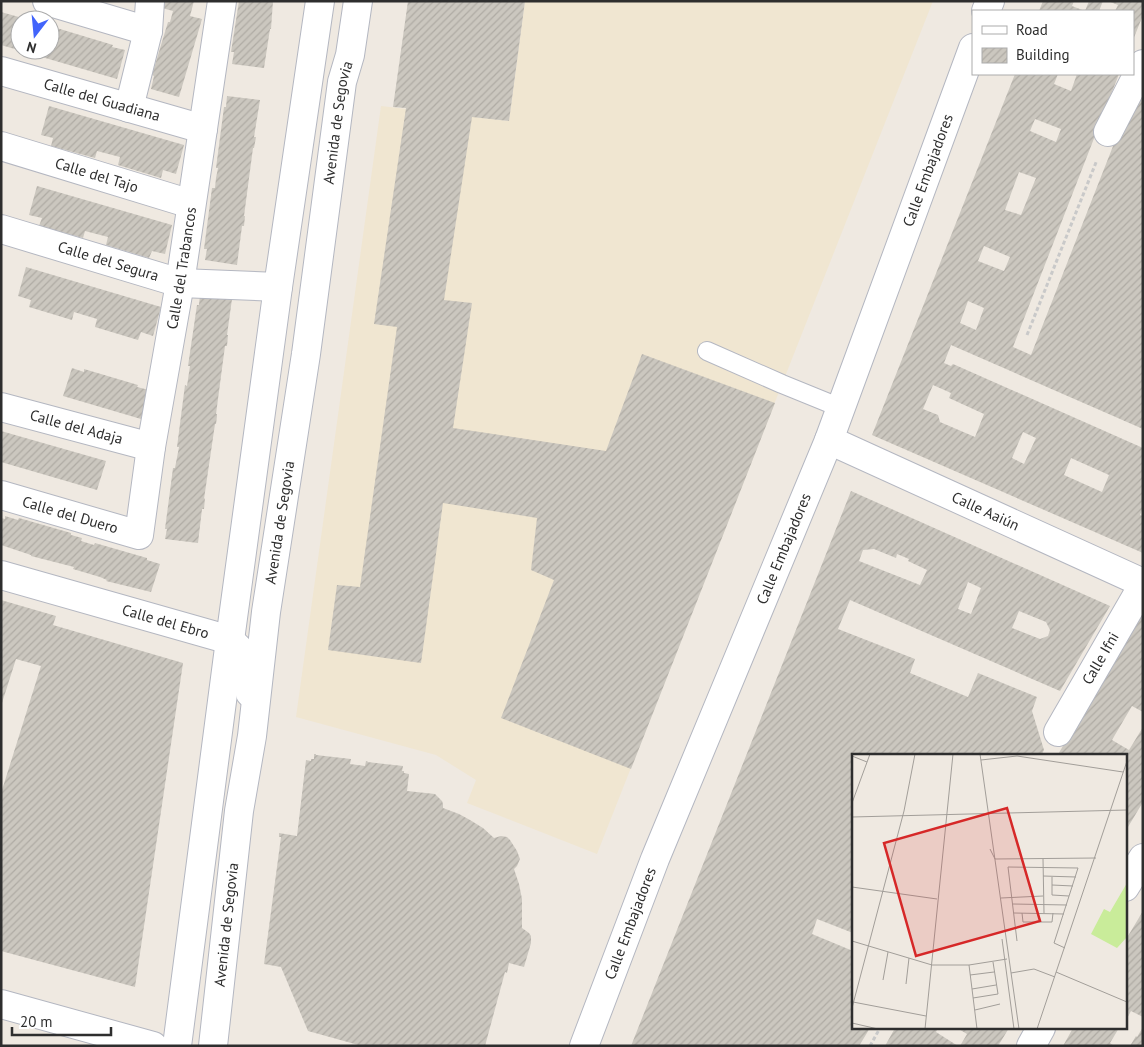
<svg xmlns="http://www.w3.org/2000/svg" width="1144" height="1047" font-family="'PT Sans',sans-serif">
  <defs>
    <pattern id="building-hatch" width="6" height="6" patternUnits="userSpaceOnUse" patternTransform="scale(1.25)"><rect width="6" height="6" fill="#cbc7bf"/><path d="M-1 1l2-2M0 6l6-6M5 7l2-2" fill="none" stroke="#afaba4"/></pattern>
  </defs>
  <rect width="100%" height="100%" fill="#efe9e1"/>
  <path fill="#f0e6d1" d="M525,1H933L597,854L467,803L476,780L436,755L296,717L381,106L509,121Z"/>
  <path fill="url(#building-hatch)" fill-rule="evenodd" d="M164,1H194L190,16L202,19L179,97L151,89L154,76L152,75L168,22H170L173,11L162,8Z
    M239,1H273L271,29H270L264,68L232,64L234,52H231Z
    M408,1H525L509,121L472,117L444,300L472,303L453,428L606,451L642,354L775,403L631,769L501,718L554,580L531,570L537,518L443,503L421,663L328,650L337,585L360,587L397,327L374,324L406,108L393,107Z
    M1043,1H1074L1072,6L1085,11L1089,1H1103L1099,11H1039Z
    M1108,1H1143V15L1133,40V11H1115L1118,5Z
    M1,12L26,19L20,20V50H50V26L113,45L112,47L125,50L117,79L1,45Z
    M1015,74H1058L1054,84L1071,91L1077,74H1119L1013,347L1031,355L1117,136L1143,97V429L951,345L944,363L951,366L953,364L1143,448V508L1140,515L1143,516V553L872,435ZM1035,119L1061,129L1056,142L1030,131ZM1019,172L1036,178L1021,215L1005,210ZM984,246L1010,257L1004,271L978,261ZM968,301L984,308L976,330L960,323ZM933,385L951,393L949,398L984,414L975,437L940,422L938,415L923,409ZM1023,432L1036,438L1024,464L1012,458ZM1071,458L1109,475L1102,492L1064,475Z
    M227,96L260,100L254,137H256L254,148H253L244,216H245L244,226H242L237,265L205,260L207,249H204L212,188H215L216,178L218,168H216L224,107H226Z
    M49,106L184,145L176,174L163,170L161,178L118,165L120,157L97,151L95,158L51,146L53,138L41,135Z
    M37,186L172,225L165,254L152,251L149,258L106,245L108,237L85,231L83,238L39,226L42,218L29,215Z
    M26,267L161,307L153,336L141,332L138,340L95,327L97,319L74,312L72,320L29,307L31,300L18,296Z
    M200,294L232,299L227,335H228L227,346H225L216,414H217V416L216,424H215L204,499L205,498L204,509H202L198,543L165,539L167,529H165L173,468H175L179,447H177L185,385L187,386L190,366H188L197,305H199Z
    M72,368L84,372V369L138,385L137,387L149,390L141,419L63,396Z
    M1,431L106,461L97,490L1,462Z
    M851,491L1110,606L1060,691L850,600L838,629L915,659L910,673L968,697L978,673L1037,697L1032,711L1044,750L1041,756H853V933L817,919L812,934L853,951V1028H870L859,1046H631ZM874,549L896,558L897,554L909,559L908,561L927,570L920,585L859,561L863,550ZM968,582L981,588L971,614L958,609ZM1019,611L1046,622L1050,630L1048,636L1040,639L1012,628Z
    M5,516L18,520L19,518L71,533V535L82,538L81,541L94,545L95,543L147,558V560L160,564L151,592L106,581L107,580L100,577L73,569L74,567L31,556V555L1,545V518L5,519Z
    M1,600L56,616L53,625L183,663L135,987L1,951V790H2L41,666L16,659L1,706Z
    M1141,615L1143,616V712L1132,706L1112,740L1129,750L1143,727V802L1125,832V756H1057Z
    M314,754H316V755L351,759L350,764L365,766L366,761H368L367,762L403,766L402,771H404V773L409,774L407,791L435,794L442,801L443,804V808L459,814L470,820L483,828L494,838L501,836L507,837L510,840L517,851L520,859L517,866L514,869L519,884L522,899V928L529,933L531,936V943L524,967L509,963L507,973L505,972L485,1046H362L308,1031L281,967L264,964L281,837H279V833L297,836L306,760L311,761V759H314Z
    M1143,911V1017L1131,1011L1125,1022V941Z
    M1143,1027V1046H1130L1136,1036L1137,1037Z
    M895,1028H938L936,1032L958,1046H885Z
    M957,1028H1009L998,1046H960L967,1034Z
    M1073,1028H1119L1110,1043L1114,1046H1063Z"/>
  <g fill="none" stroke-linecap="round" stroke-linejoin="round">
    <g stroke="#b4b7c1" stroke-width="20">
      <path id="lane" d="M707,351L782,384L841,408"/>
    </g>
    <g stroke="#b4b7c1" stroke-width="30">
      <g id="street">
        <path d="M47,1L148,31L129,108"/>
        <path d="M986,11L990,1"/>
        <path d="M148,31L150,1"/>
        <path id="s1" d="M1,71L203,129"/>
        <path d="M1108,132L1143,64"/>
        <path id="s2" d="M1,146L191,204"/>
        <path id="s3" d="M1,229L180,283L278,287"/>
        <path id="s4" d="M1,407L151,447"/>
        <path id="s5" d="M829,440L1143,583"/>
        <path id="s6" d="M1,495L139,535L151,447L180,283L222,1"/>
        <path id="s7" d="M1,575L230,640L249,659L250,693"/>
        <path id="s8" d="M1058,732L1143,585"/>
        <path d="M1125,887L1143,858"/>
        <path id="s9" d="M584,1046L655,859L829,440L973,48"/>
        <path d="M1031,1046L1041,1028"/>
      </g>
    </g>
    <g stroke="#b4b7c1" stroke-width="30">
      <g id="secondary">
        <path d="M1,1004L153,1046"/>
        <path d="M177,1046L230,640L278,287L320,1"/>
        <path id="s10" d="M213,1046L239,811L252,736L266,612L306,354L342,82L350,55L358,1"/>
      </g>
    </g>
    <path stroke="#c9c9c9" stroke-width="3" stroke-dasharray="4 2.5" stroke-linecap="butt" d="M1027,335L1097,160
      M870,1046L880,1028"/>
    <use href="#lane" stroke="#fff" stroke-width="18"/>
    <use href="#street" stroke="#fff" stroke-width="28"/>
    <use href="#secondary" stroke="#fff" stroke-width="28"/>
  </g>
  <g text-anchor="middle" stroke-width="5" stroke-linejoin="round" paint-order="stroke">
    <g font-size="15" fill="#2e2e2e" stroke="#fff">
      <text dy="5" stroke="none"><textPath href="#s1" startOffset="105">Calle del Guadiana</textPath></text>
      <text dy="5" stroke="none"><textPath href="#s10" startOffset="932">Avenida de Segovia</textPath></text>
      <text dy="5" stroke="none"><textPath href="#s9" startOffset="941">Calle Embajadores</textPath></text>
      <text dy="5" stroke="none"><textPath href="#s2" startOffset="100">Calle del Tajo</textPath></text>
      <text dy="5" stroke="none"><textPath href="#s3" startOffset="112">Calle del Segura</textPath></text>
      <text dy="5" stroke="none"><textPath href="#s6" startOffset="414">Calle del Trabancos</textPath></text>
      <text dy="5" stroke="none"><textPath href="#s4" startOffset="78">Calle del Adaja</textPath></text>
      <text dy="5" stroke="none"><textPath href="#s5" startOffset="172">Calle Aaiún</textPath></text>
      <text dy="5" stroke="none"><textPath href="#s6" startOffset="72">Calle del Duero</textPath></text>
      <text dy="5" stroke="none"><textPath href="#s10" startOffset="528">Avenida de Segovia</textPath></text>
      <text dy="5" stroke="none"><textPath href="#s9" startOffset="536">Calle Embajadores</textPath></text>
      <text dy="5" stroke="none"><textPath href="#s7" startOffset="171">Calle del Ebro</textPath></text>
      <text dy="5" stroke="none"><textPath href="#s8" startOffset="85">Calle Ifni</textPath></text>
      <text dy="5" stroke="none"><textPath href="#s10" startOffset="122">Avenida de Segovia</textPath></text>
      <text dy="5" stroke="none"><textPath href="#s9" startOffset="131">Calle Embajadores</textPath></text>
    </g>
  </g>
  <g transform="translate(852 754)">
    <rect width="275" height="275" fill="#efe9e1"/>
    <path d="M275,129V183L265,194L239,180L252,155L258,158Z" fill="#c9ec9a"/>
    <path fill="none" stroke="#a29e99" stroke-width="1" d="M128,0L167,275M0,2L15,8M129,6L165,2L271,18M0,49L18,0M0,63L275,56M138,95L143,105L244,104M191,105L192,159M191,122L224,123M200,123V141L217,142M200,131L221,132M0,133L85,145M149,144L191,142M161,150L215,151M162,159L212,160M170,159L171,168H200L201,159M150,185L162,275M0,187L80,211H117L155,205M165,187L156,113L226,114L202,189L213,194M117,211L125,275M204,218L275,248M159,219L182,215L203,223M118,221L142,218M31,226L36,198M54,230L57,204M120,235L144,231M121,244L146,240L141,208M1,248L74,262M0,254L52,57L63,0M123,256L148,250M0,269L26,275M73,275L101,0M185,275L275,7"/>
    <path fill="#d62828" fill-opacity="0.15" stroke="#d62828" stroke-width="2.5" d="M155,54L188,167L64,202L32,89Z"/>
    <rect width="275" height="275" fill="none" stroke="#2e2e2e" stroke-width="2.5"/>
  </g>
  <rect width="1144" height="1047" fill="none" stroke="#2e2e2e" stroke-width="5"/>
  <rect x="972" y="10" width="162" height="65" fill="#ffffff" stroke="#ababab"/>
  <rect x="982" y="26" width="25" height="8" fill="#ffffff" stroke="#ababab"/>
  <text x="1016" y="35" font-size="15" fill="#2e2e2e">Road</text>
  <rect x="982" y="48" width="25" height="15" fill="url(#building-hatch)" stroke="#ababab"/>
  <text x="1016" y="60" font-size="15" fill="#2e2e2e">Building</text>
  <g transform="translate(35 35) rotate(196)"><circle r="24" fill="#ffffff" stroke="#ababab"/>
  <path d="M0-4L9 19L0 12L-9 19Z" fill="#4264fb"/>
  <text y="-8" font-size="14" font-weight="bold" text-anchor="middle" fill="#2e2e2e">N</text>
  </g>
  <path d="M12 1027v8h99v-8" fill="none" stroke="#2e2e2e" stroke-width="2.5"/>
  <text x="20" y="1027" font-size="15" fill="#2e2e2e" stroke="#ffffff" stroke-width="4" paint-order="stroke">20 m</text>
</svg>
